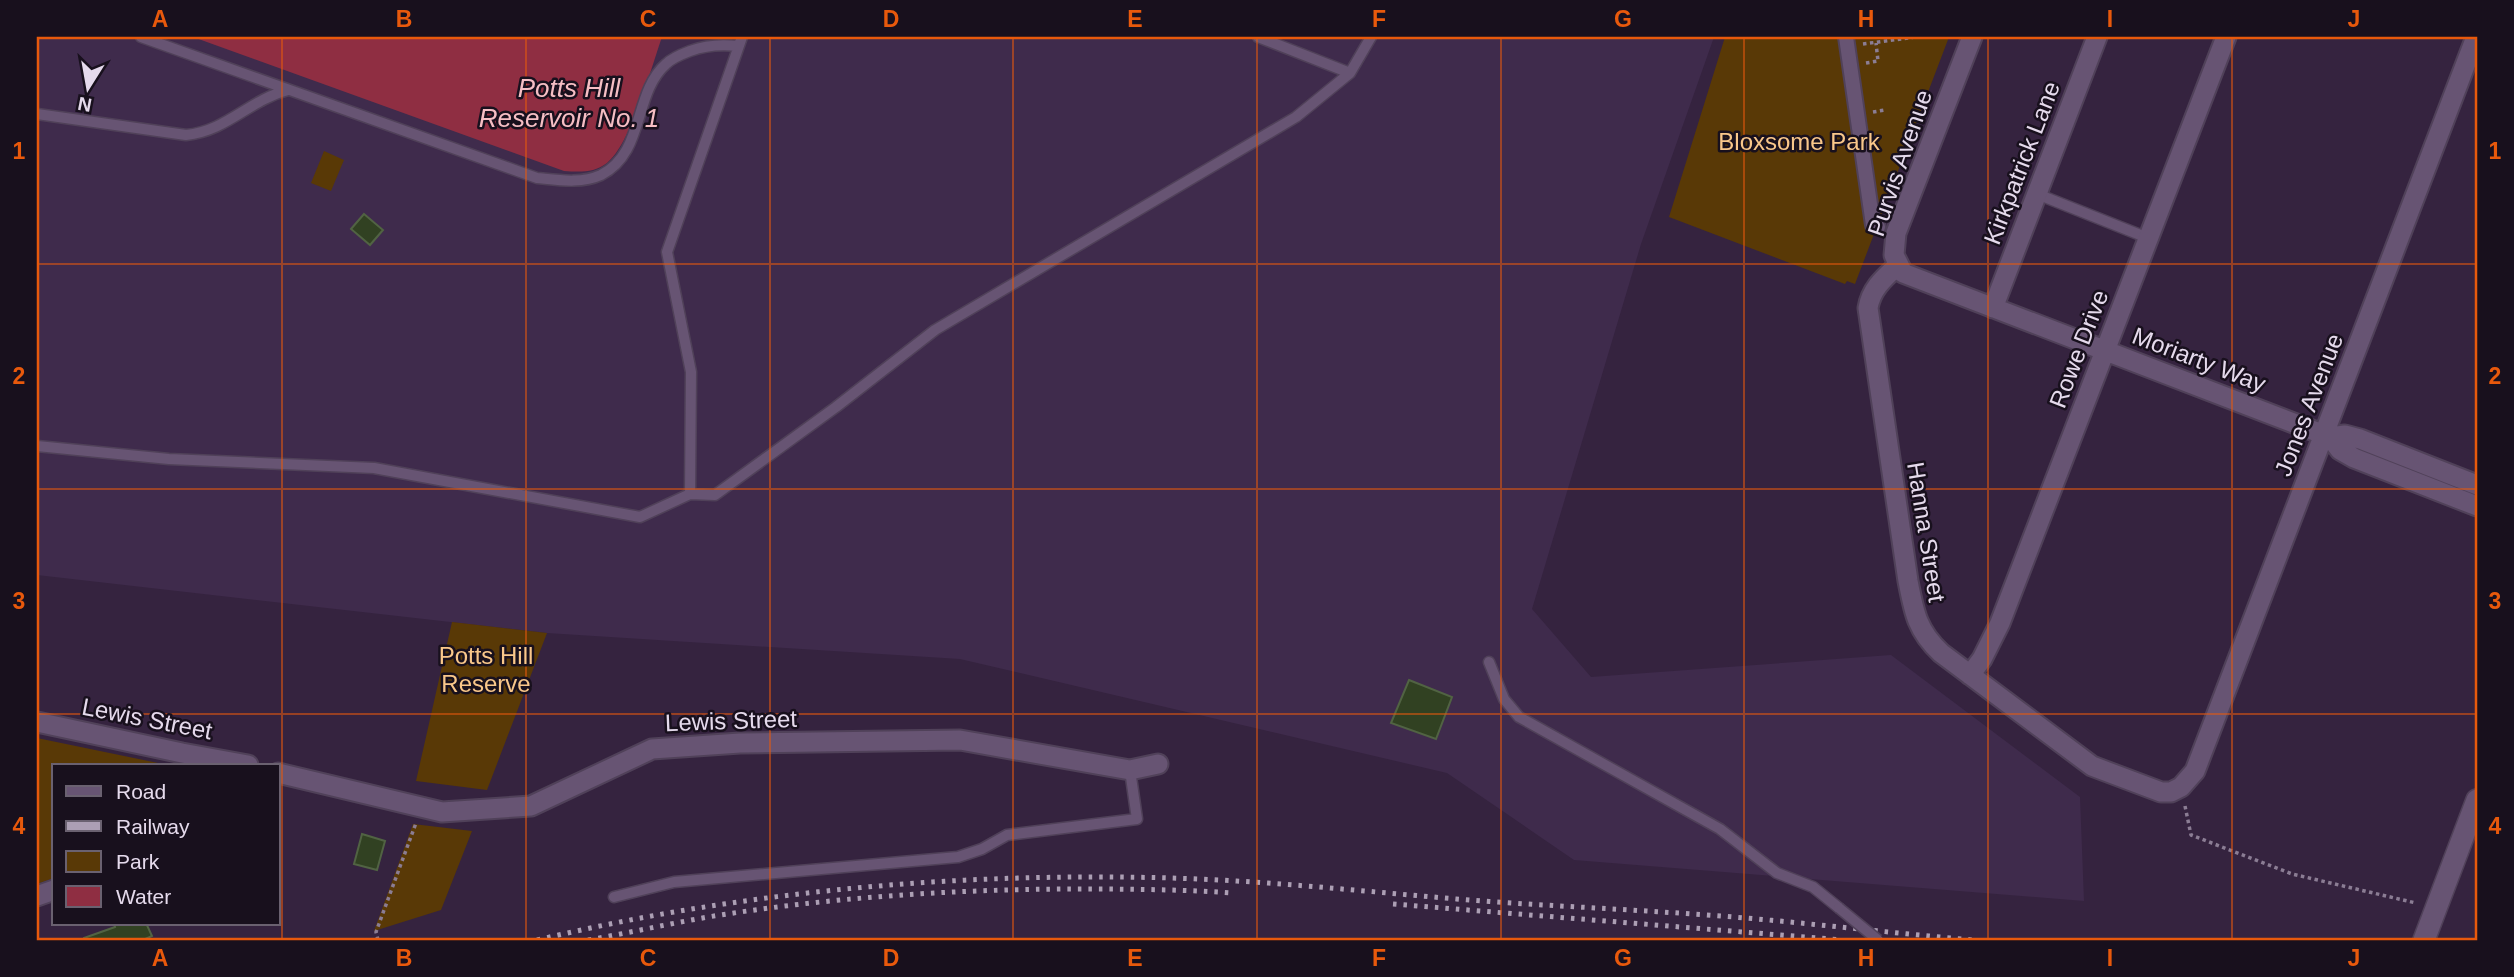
<svg xmlns="http://www.w3.org/2000/svg" width="2514" height="977" font-family="Helvetica,sans-serif">
  <rect width="100%" height="100%" fill="#35233f"/>
  <path fill="#3f2b4c" d="M37,37H1714L1641,244L1532,609L1591,677L1891,655L2080,797L2084,901L1574,860L1447,773L960,659L547,633L37,575Z"/>
  <path fill="#593906" d="M1725,37H1949L1855,284L1847,281L1845,284L1669,217Z
    M324,151L344,160L331,191L311,183Z
    M452,622L547,633L487,790L416,781Z
    M37,738L158,763V765H54V878L37,884Z
    M413,824L472,831L441,910L374,931Z"/>
  <path fill="#8f2e42" d="M193,37H662C651,68 631,144 607,163C594,173 580,172 564,171Z"/>
  <path fill="#314122" stroke="#516343" stroke-width="2" d="M364,214L383,230L370,245L351,229Z
    M1409,680L1452,697L1436,739L1391,723Z
    M362,834L385,841L377,870L354,864Z
    M114,923H146L152,936L143,940H84V938L115,927Z"/>
  <g fill="none" stroke-linecap="round" stroke-linejoin="round">
    <g stroke="#504159" stroke-width="13">
      <path id="service" d="M141,37L537,178C558,180 581,184 601,175C645,153 633,93 666,64C672,58 682,54 690,51C706,45 721,44 738,46
        M1258,37L1350,73
        M37,114L186,135C227,131 249,100 288,90
        M2037,194L2148,238
        M37,446L169,459L374,468L640,517L690,494L691,372L667,252L742,37
        M690,494L715,495L836,407L935,330L1296,117L1350,73L1371,37
        M1489,662L1504,699L1519,717L1720,829L1777,873L1813,887L1839,908
        M614,897L674,882L958,857L982,849L1007,835L1137,819L1130,770"/>
    </g>
    <g stroke="#504159" stroke-width="18">
      <path id="pedestrian" d="M1846,37L1873,225L1878,227"/>
    </g>
    <g stroke="#504159" stroke-width="23">
      <path id="minor" d="M1972,37L1896,233L1894,255L1903,273L2330,437L2345,435L2360,439L2477,485
        M1897,266C1884,278 1871,289 1868,308L1908,581C1914,612 1917,631 1941,653L2092,766L2161,792H2171L2181,787L2195,771L2476,37
        M1993,308L2097,37
        M2330,437L2340,450L2354,458L2477,506
        M1970,675L1982,659L2000,623L2226,37
        M37,722L182,753L248,765
        M278,773L442,812L531,806L652,749L740,743L960,740L1130,770L1158,764
        M37,896L54,890"/>
    </g>
    <g stroke="#504159" stroke-width="24">
      <path id="tertiary" d="M2424,940L2477,800"/>
    </g>
    <path stroke="#8b7d94" stroke-width="3.5" stroke-dasharray="3.5 3.5" stroke-linecap="butt" d="M1863,44L1916,37
      M1866,63L1878,61L1876,43
      M1873,112L1885,110
      M2185,806L2191,835L2292,874L2416,903
      M378,940L376,932L416,823"/>
    <use href="#service" stroke="#675473" stroke-width="10"/>
    <use href="#pedestrian" stroke="#675473" stroke-width="14"/>
    <use href="#minor" stroke="#675473" stroke-width="19"/>
    <use href="#tertiary" stroke="#675473" stroke-width="21"/>
    <path stroke="#ac9fb4" stroke-width="5" stroke-dasharray="3.5 7" stroke-linecap="butt" d="M1393,904L1843,940
      M537,940C743,891 959,872 1171,878C1274,881 1378,893 1482,901C1552,906 1622,909 1692,914C1786,920 1879,932 1973,940
      M588,940C628,933 668,924 708,917C824,898 944,890 1062,889C1119,889 1176,889 1232,893"/>
    <g stroke="#504159" stroke-width="13" stroke-linecap="butt">
      <path id="service-bridge" d="M1839,908L1878,940"/>
    </g>
    <use href="#service-bridge" stroke="#675473" stroke-width="10"/>
  </g>
  <path fill="none" stroke="#e8590c" stroke-width="2" stroke-opacity="0.55" d="M282,37V940M526,37V940M770,37V940M1013,37V940M1257,37V940M1501,37V940M1744,37V940M1988,37V940M2232,37V940M37,264H2477M37,489H2477M37,714H2477"/>
  <g text-anchor="middle" stroke-width="5" stroke-linejoin="round" paint-order="stroke">
    <g font-size="24" fill="#f9c78a" stroke="#18101d">
      <text x="1799" y="150">Bloxsome Park</text>
      <text x="486" y="664">Potts Hill<tspan x="486" dy="28">Reserve</tspan></text>
    </g>
    <g font-size="24" fill="#e5daec" stroke="#18101d">
      <text transform="translate(1900 163) rotate(-71)" y="8">Purvis Avenue</text>
      <text transform="translate(2022 163) rotate(-69)" y="8">Kirkpatrick Lane</text>
      <text transform="translate(2079 349) rotate(-69)" y="8">Rowe Drive</text>
      <text transform="translate(2199 360) rotate(21)" y="8">Moriarty Way</text>
      <text transform="translate(2309 405) rotate(-69)" y="8">Jones Avenue</text>
      <text transform="translate(1926 532) rotate(81)" y="8">Hanna Street</text>
      <text transform="translate(147 719) rotate(11)" y="8">Lewis Street</text>
      <text transform="translate(731 721) rotate(-2)" y="8">Lewis Street</text>
    </g>
    <g font-size="26" font-style="italic" fill="#f6bec4" stroke="#18101d">
      <text x="569" y="97">Potts Hill<tspan x="569" dy="30">Reservoir No. 1</tspan></text>
    </g>
  </g>
  <rect width="2514" height="977" fill="none" stroke="#18101d" stroke-width="77"/>
  <rect x="52" y="764" width="228" height="161" fill="#18101d" stroke="#6a6170" stroke-width="2"/>
  <rect x="66" y="786" width="35" height="10" fill="#675473" stroke="#6a6170" stroke-width="2"/>
  <text x="116" y="799" font-size="21" fill="#e5daec">Road</text>
  <rect x="66" y="821" width="35" height="10" fill="#ac9fb4" stroke="#6a6170" stroke-width="2"/>
  <text x="116" y="834" font-size="21" fill="#e5daec">Railway</text>
  <rect x="66" y="851" width="35" height="21" fill="#593906" stroke="#6a6170" stroke-width="2"/>
  <text x="116" y="869" font-size="21" fill="#e5daec">Park</text>
  <rect x="66" y="886" width="35" height="21" fill="#8f2e42" stroke="#6a6170" stroke-width="2"/>
  <text x="116" y="904" font-size="21" fill="#e5daec">Water</text>
  <g transform="translate(88 88) rotate(191)" stroke="#18101d" stroke-width="5" paint-order="stroke">
  <path d="M0-5L12 26L0 18L-12 26Z" fill="#e5daec"/>
  <text y="-10" font-size="19" font-weight="bold" text-anchor="middle" fill="#e5daec">N</text>
  </g>
  <rect x="38" y="38" width="2438" height="901" fill="none" stroke="#e8590c" stroke-width="2.5"/>
  <g font-size="23" text-anchor="middle" font-weight="bold" fill="#e8590c">
    <text x="160" y="27">A</text>
    <text x="404" y="27">B</text>
    <text x="648" y="27">C</text>
    <text x="891" y="27">D</text>
    <text x="1135" y="27">E</text>
    <text x="1379" y="27">F</text>
    <text x="1623" y="27">G</text>
    <text x="1866" y="27">H</text>
    <text x="2110" y="27">I</text>
    <text x="2354" y="27">J</text>
    <text x="19" y="159">1</text>
    <text x="2495" y="159">1</text>
    <text x="19" y="384">2</text>
    <text x="2495" y="384">2</text>
    <text x="19" y="609">3</text>
    <text x="2495" y="609">3</text>
    <text x="19" y="834">4</text>
    <text x="2495" y="834">4</text>
    <text x="160" y="966">A</text>
    <text x="404" y="966">B</text>
    <text x="648" y="966">C</text>
    <text x="891" y="966">D</text>
    <text x="1135" y="966">E</text>
    <text x="1379" y="966">F</text>
    <text x="1623" y="966">G</text>
    <text x="1866" y="966">H</text>
    <text x="2110" y="966">I</text>
    <text x="2354" y="966">J</text>
  </g>
</svg>
